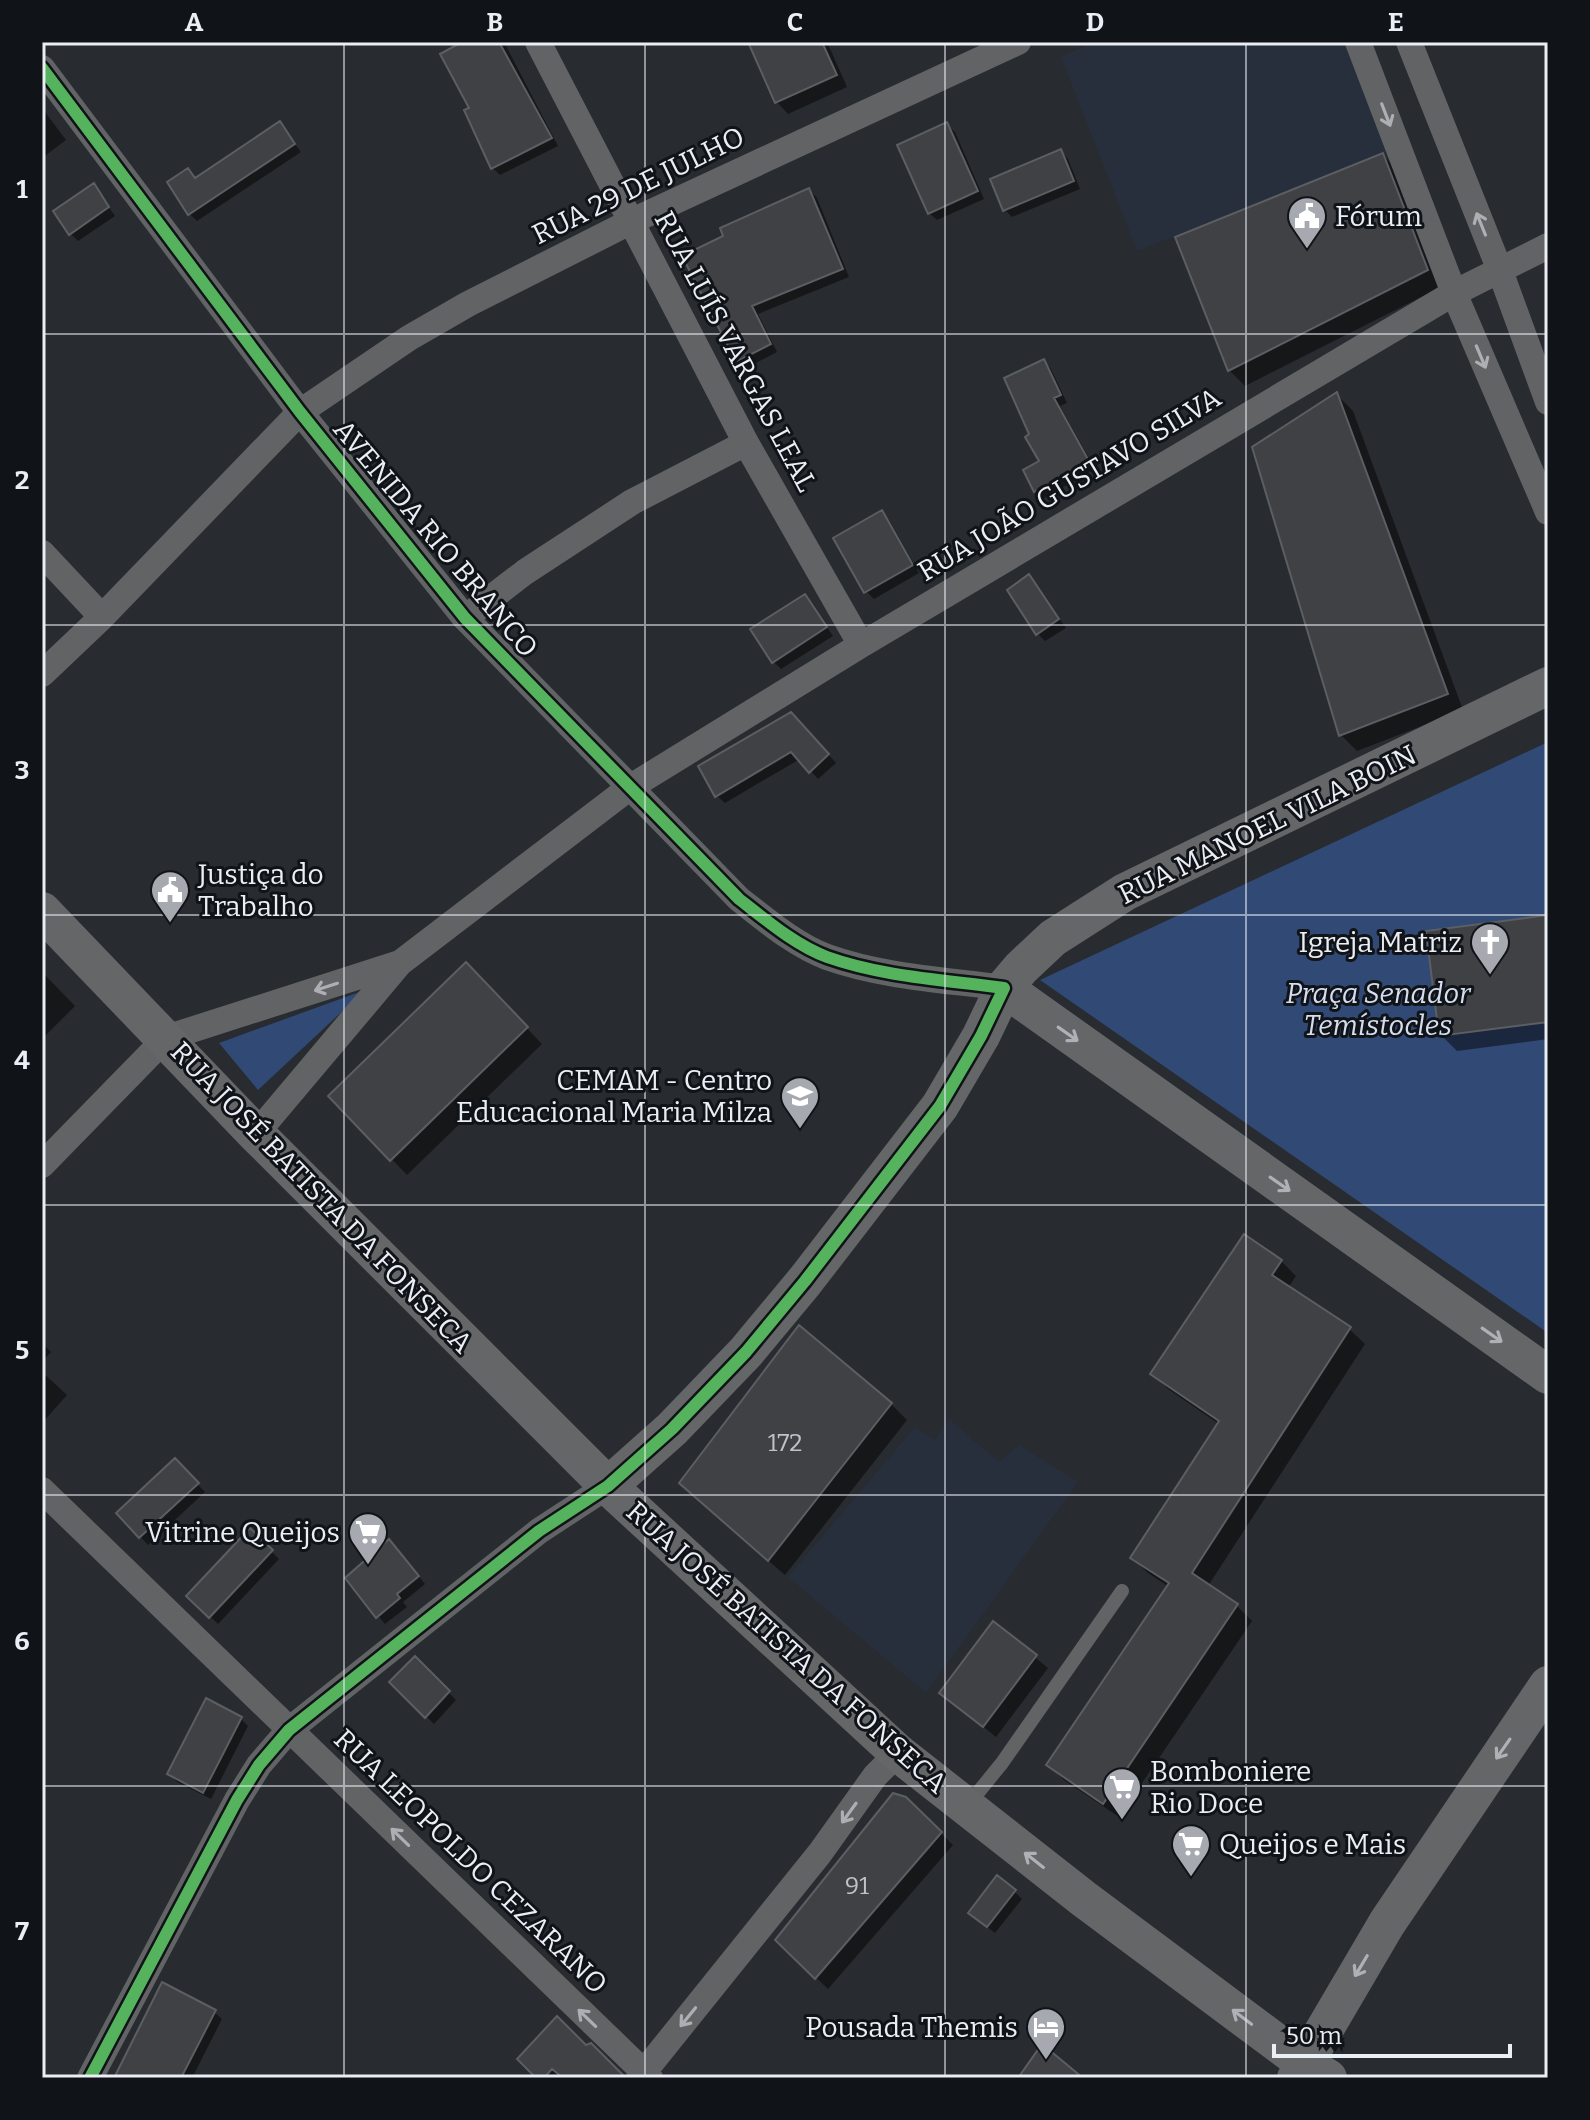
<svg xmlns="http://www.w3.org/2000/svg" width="1590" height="2120" font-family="Bitter,serif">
  <rect width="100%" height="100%" fill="#282b30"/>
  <path fill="#272f3d" d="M1094,42H1347L1391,150L1137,251L1061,57Z
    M949,1419L999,1462L1019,1445L1078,1482L926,1693L788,1577L915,1427L935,1440Z"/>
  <path fill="#314975" d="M1548,742V1333L1040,980Z
    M365,990L258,1090L219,1043Z"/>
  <path fill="#0007" d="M467,42H504L558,146L500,175L493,168L472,109Z
    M750,42H827L847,87L788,114L777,102Z
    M42,108L66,140L42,158Z
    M280,124L301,152L197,221L190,214L196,180Z
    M947,125L955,132L984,199L937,220L929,213Z
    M1061,151L1068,159L1080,189L1012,217L1004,209Z
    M1383,155L1399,171L1443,286L1245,386L1229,370Z
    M94,186L115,216L78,241L70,233Z
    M809,190L817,198L849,277L758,314L777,352L746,368L738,361L685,257Z
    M1044,361L1051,369L1067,403L1060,406L1095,469L1044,498L1036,490L1042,462L1032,435Z
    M1337,395L1353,411L1463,710L1357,751L1341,735Z
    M882,512L889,520L919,573L874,599L866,591Z
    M1029,577L1066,628L1045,641L1038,634Z
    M805,596L833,636L781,669L774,662Z
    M799,722L836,763L818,779L800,759L725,803L717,796Z
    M1548,917V1039L1457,1051L1441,1035Z
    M466,965L542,1044L407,1175L331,1096Z
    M42,972L75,1006L42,1039Z
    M1281,1261L1296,1276L1288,1288L1349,1329L1365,1344L1208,1586L1236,1605L1252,1621L1119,1817L1064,1780L1049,1765L1169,1587L1148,1573L1133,1558L1219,1424L1168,1389L1153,1373Z
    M42,1343L51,1352L42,1361Z
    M42,1372L67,1395L42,1423Z
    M891,1404L907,1420L785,1575L697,1499Z
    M175,1461L205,1492L148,1545L119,1513Z
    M250,1531L279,1559L218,1624L189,1596Z
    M397,1549L425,1584L403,1602L407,1607L385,1624L347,1578Z
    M994,1624L1048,1668L996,1737L942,1693Z
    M415,1659L456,1700L434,1724L392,1682Z
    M240,1718L248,1726L211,1799L177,1782L170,1774Z
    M905,1798L953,1845L828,1989L777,1940Z
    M1015,1892L1022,1899L995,1933L978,1920Z
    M214,2012L222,2019L192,2078H116Z
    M589,2045L624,2078H539L519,2058L586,2048Z"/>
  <path fill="#3f4145" stroke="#5b5e62" stroke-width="2" d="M462,42H499L552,138L491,169L464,110L469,108L440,54Z
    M748,42H822L837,75L775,103Z
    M280,121L295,144L188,215L167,182L188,168L195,178Z
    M947,122L978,191L928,214L897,145Z
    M1061,149L1074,181L1003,211L990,179Z
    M1383,153L1428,270L1228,371L1175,237Z
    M94,183L109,207L69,235L53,211Z
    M809,188L843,269L752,306L771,344L736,362L682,256L723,236L720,228Z
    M1044,359L1061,395L1054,398L1089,461L1034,492L1023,470L1039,461L1025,437L1029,434L1004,378Z
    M1337,392L1448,694L1339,736L1252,447Z
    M882,510L913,565L864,593L833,538Z
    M1029,574L1059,619L1036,635L1007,590Z
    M805,594L827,627L772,663L750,629Z
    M791,712L829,754L809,773L791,752L715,797L698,766Z
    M1548,915V1022L1439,1036L1426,931Z
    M466,962L528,1027L390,1161L328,1096Z
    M1244,1234L1282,1260L1272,1275L1351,1327L1192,1573L1238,1604L1103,1804L1046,1765L1169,1583L1130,1558L1219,1421L1150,1374Z
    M799,1325L892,1403L768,1561L679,1483Z
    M175,1458L199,1483L139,1538L116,1513Z
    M250,1528L273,1550L209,1618L186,1596Z
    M389,1539L419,1576L397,1594L400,1598L376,1618L345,1578Z
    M993,1621L1037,1655L983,1727L939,1693Z
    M415,1656L450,1691L425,1718L389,1682Z
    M206,1698L242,1717L203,1793L167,1774Z
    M893,1793L906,1797L942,1832L815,1979L775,1940Z
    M997,1875L1016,1890L987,1927L968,1913Z
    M162,1982L216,2010L181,2078H114Z
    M557,2016L586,2045L591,2043L623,2075V2078H563L552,2069L544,2078H536L517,2059Z
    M1042,2044L1083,2078H1018Z"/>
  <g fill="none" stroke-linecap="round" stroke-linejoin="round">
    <path stroke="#626365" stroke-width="14" d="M967,1806L1002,1763L1122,1591"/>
    <path stroke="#626365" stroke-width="26" d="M538,42L746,443L861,645
      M1358,42L1454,293L1548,512
      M1409,42L1499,268L1548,402
      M42,68L300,412L465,618L739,899C766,920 795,945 827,957C883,977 947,980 1004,988
      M42,553L102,617
      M465,618L525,572L632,502L746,443
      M42,674L102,617L300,412L409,338L468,304L630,222L1018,42
      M256,1134L400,963L629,788L861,645L1454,293L1548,246
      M42,1165L166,1038L400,963
      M42,1490L650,2078
      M90,2078L237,1800L259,1765L289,1730L539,1531L608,1486
      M639,2078L820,1853L875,1776L898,1753"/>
    <path stroke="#646668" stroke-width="38" d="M42,911L256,1134L608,1486L898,1753L1084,1899L1304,2063L1328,2078
      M1004,988L1548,1375
      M608,1486L672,1429L746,1352L805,1281L940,1106L981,1036L1004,988L1021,968L1053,938L1125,892L1548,686
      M1296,2078L1387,1923L1548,1685"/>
    <g stroke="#101317" stroke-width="17">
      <path id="cycleway" d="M42,68L300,412L465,618L739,899C766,920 795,945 827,957C883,977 947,980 1004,988L981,1036L940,1106L805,1281L746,1352L672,1429L608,1486L539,1531L289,1730L259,1765L237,1800L90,2078"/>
    </g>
    <use href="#cycleway" stroke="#56b35d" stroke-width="12"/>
  </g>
  <defs><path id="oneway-shaft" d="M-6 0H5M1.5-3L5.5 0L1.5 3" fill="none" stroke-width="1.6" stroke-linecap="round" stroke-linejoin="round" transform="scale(2)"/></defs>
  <g stroke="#adafb4">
    <use href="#oneway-shaft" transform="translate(1386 115) rotate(69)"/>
    <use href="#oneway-shaft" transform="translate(1481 224) rotate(-112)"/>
    <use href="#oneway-shaft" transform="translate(1481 357) rotate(67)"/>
    <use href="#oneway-shaft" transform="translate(326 987) rotate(162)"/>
    <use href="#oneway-shaft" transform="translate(849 1813) rotate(126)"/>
    <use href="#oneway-shaft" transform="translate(400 1837) rotate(-136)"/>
    <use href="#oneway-shaft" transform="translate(688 2017) rotate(129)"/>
    <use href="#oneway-shaft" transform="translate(587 2018) rotate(-136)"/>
  </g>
  <g stroke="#aeb1b6">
    <use href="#oneway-shaft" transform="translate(1068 1034) rotate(35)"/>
    <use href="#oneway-shaft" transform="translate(1280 1184) rotate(35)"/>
    <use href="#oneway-shaft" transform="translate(1492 1335) rotate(35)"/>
    <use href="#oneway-shaft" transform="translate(1503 1749) rotate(125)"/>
    <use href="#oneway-shaft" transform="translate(1034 1860) rotate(-142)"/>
    <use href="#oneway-shaft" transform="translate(1361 1966) rotate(121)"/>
    <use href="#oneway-shaft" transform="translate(1242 2017) rotate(-143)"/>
  </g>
  <path fill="none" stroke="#eaeef5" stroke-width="2" stroke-opacity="0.55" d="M344,42V2078M645,42V2078M945,42V2078M1246,42V2078M42,334H1548M42,625H1548M42,915H1548M42,1205H1548M42,1495H1548M42,1786H1548"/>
  <defs>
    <g id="civic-pin" transform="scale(2)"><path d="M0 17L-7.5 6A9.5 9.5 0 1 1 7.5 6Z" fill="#a6aab0" stroke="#101317"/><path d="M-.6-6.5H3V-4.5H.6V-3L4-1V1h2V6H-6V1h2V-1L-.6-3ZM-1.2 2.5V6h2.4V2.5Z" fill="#fff"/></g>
    <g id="church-pin" transform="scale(2)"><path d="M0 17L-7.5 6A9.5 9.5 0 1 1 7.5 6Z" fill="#a6aab0" stroke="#101317"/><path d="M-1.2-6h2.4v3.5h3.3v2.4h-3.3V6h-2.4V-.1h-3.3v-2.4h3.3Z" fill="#fff"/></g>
    <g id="school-pin" transform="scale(2)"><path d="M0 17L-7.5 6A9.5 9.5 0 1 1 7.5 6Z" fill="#a6aab0" stroke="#101317"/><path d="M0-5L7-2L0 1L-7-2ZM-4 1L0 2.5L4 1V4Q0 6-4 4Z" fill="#fff"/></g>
    <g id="supermarket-pin" transform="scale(2)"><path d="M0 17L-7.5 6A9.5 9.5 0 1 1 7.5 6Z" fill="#a6aab0" stroke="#101317"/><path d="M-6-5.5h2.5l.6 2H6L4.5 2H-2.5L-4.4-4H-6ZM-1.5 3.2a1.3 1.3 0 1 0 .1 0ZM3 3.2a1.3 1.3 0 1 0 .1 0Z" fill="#fff"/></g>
    <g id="hotel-pin" transform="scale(2)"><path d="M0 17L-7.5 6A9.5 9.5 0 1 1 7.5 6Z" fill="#a6aab0" stroke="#101317"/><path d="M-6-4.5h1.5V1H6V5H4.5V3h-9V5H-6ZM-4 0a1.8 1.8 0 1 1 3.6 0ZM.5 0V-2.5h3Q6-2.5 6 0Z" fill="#fff"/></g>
  </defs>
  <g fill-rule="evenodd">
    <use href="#civic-pin" x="1307" y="216"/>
    <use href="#civic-pin" x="170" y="890"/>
    <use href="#church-pin" x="1490" y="942"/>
    <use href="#school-pin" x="800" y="1096"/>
    <use href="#supermarket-pin" x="368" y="1532"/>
    <use href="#supermarket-pin" x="1122" y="1787"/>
    <use href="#supermarket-pin" x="1191" y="1844"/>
    <use href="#hotel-pin" x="1046" y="2027"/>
  </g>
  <g text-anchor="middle" stroke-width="6" stroke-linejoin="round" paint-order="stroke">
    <g font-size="24" fill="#bfc3c9">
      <text x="785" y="1451">172</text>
      <text x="857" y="1894">91</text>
    </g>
    <g font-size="28" fill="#eaeef5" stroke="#101317">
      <text transform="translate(638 185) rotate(-26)" y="10">RUA 29 DE JULHO</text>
      <text transform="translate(736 351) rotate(62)" y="10">RUA LUÍS VARGAS LEAL</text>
      <text transform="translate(1069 484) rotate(-31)" y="10">RUA JOÃO GUSTAVO SILVA</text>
      <text transform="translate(436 538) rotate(50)" y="10">AVENIDA RIO BRANCO</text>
      <text transform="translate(1267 824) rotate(-26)" y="10">RUA MANOEL VILA BOIN</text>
      <text transform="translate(322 1197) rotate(46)" y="10">RUA JOSÉ BATISTA DA FONSECA</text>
      <text transform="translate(787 1647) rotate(42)" y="10">RUA JOSÉ BATISTA DA FONSECA</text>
      <text transform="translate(471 1861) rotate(44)" y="10">RUA LEOPOLDO CEZARANO</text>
    </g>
    <g font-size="28" fill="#eaeef5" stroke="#101317" text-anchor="start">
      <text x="1335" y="226">Fórum</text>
      <text x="198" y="884">Justiça do<tspan x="198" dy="32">Trabalho</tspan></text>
      <text x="1462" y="952" text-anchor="end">Igreja Matriz</text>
      <text x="772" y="1090" text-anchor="end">CEMAM - Centro<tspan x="772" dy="32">Educacional Maria Milza</tspan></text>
      <text x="340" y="1542" text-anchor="end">Vitrine Queijos</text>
      <text x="1150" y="1781">Bomboniere<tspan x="1150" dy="32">Rio Doce</tspan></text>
      <text x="1219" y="1854">Queijos e Mais</text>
      <text x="1018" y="2037" text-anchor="end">Pousada Themis</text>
    </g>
    <g font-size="28" font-style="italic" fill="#d4def0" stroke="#101317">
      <text x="1378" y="1003">Praça Senador<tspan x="1378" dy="32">Temístocles</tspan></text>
    </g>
  </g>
  <rect width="1590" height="2120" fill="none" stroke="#101317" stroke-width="88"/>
  <path d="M1274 2044v12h236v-12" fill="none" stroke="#eaeef5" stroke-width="4"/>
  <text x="1286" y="2044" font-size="24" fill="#eaeef5" stroke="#101317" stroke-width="6" paint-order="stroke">50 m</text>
  <rect x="44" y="44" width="1502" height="2032" fill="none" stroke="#eaeef5" stroke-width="3"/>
  <g font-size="26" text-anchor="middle" font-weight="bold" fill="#eaeef5">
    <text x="194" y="31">A</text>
    <text x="495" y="31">B</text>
    <text x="795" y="31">C</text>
    <text x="1095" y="31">D</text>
    <text x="1396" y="31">E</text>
    <text x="22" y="198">1</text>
    <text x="22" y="489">2</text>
    <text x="22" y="779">3</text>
    <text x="22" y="1069">4</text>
    <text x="22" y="1359">5</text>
    <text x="22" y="1650">6</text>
    <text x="22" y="1940">7</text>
  </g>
</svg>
